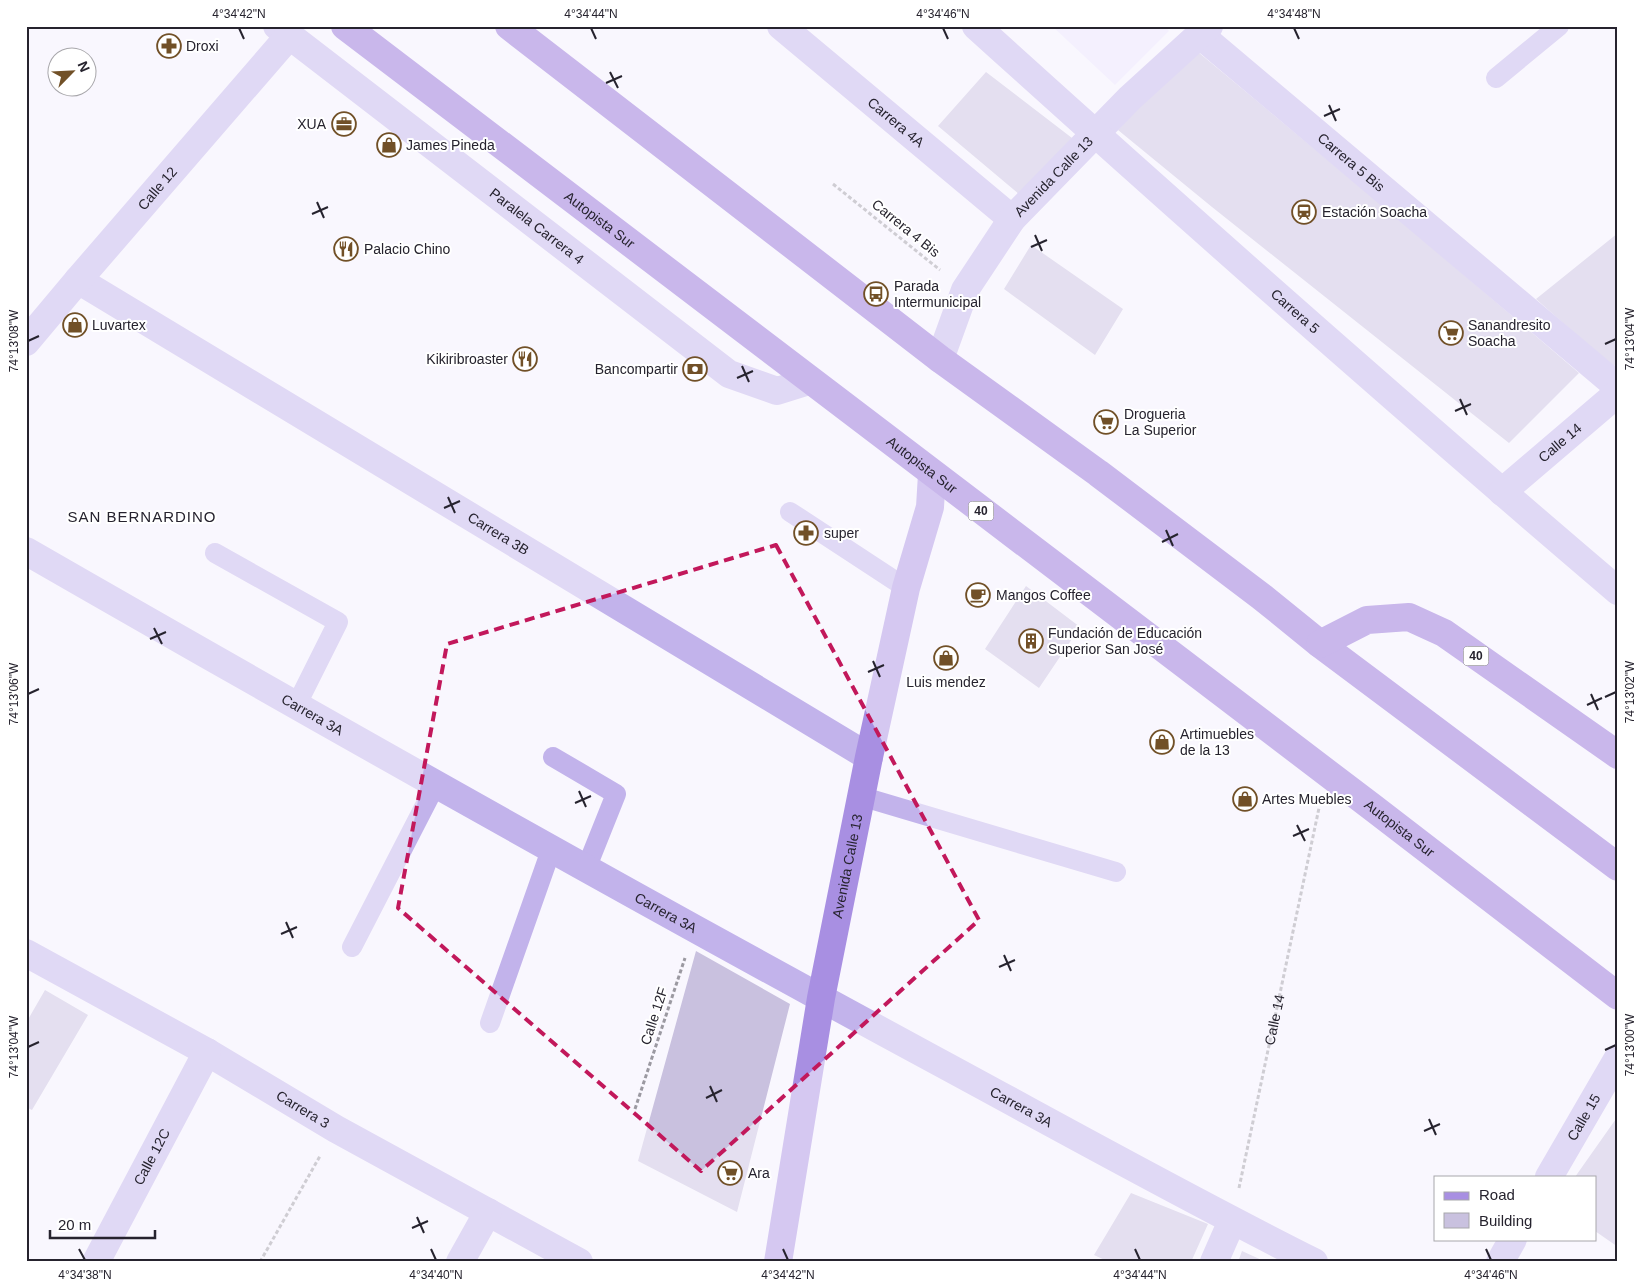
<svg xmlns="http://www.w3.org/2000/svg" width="1644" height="1288" font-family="Arial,sans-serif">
  <rect width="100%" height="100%" fill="#f9f7fe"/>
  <path fill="#ede7ff" d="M1052,26H1165L1169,31L1115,85Z"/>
  <path fill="#c9c1df" d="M1198,52L1395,216L1579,373L1509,443L1212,207L1118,130L1140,105Z
    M986,72L1072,138L1020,195L938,126Z
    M1618,233V363L1613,367L1536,299Z
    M1031,245L1123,309L1095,355L1004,289Z
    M1026,586L1080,627L1039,688L985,649Z
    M696,951L790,1004L737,1212L638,1161Z
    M45,990L88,1015L32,1110L26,1107V1023Z
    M1618,1116V1247L1595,1231V1177H1575Z
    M1131,1193L1208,1224L1191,1262H1109L1094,1255Z
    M1242,1251L1266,1262H1238Z"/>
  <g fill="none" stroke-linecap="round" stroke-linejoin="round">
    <g stroke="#9b99a1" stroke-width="3" stroke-dasharray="4 2.5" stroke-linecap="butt">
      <path d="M833,184L940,270"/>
      <path d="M635,1109L685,958"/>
      <path id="s1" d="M1239,1188L1319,808"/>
      <path d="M260,1262L320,1156"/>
    </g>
    <path stroke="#c2b3eb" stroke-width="20" d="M1496,78L1559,26
      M790,512L906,588
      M215,553L338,622L296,706
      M553,757L616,794L586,869
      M860,796L1116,872
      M352,947L436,784
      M490,1023L551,850"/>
    <g stroke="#c2b3eb" stroke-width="28">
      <path id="s2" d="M781,26L1012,219"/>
      <path id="s3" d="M1199,34L1618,387"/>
      <path id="s4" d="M940,359L965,290L1012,219L1130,98L1209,26"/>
    </g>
    <g stroke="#c2b3eb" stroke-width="28">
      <path id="s5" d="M277,26L729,374L777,391L809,381"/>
      <path id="s6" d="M976,26C1187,217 1401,406 1618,591"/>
      <path id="s7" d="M78,280L869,757"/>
      <path id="s8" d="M26,342L78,280L289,36"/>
      <path id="s9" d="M1502,492L1618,393"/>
      <path id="s10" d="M26,551C327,724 630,895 935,1060C1061,1128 1186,1198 1314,1262"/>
      <path id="s11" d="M26,953L207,1052L336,1129L579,1262"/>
      <path id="s12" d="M96,1262L207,1052"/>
      <path d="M460,1262L488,1212"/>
      <path d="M1214,1262L1232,1221"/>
    </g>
    <g stroke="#c2b3eb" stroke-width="28">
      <path id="s13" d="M1549,1177L1618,1058"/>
      <path d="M1500,1262L1513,1239"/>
    </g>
    <path stroke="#a88fe2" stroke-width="28" id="s14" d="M778,1262L821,998L869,757L906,588L930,507L932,474"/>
    <g stroke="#8e68d6" stroke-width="28">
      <path id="s15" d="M345,26L1372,807L1618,996"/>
      <path d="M509,26L940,359L1098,473L1262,597L1320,644L1618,867"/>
      <path d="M1320,644L1367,620L1409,617L1444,633L1618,755"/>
    </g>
  </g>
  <path d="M0 0H1644V1288H0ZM776,545L979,920L701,1171L398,908L447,644Z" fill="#f9f7fe" fill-opacity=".55" fill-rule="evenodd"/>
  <path fill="none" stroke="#c2185b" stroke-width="4" stroke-dasharray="10 6" stroke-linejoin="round" d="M776,545L979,920L701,1171L398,908L447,644Z"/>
  <path fill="none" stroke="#26232e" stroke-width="2" d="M239,28L244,39M591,28L596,39M943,28L948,39M1294,28L1299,39M610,72L618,88M606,83L622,76M1329,105L1336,121M1324,116L1340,109M317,202L324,218M312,214L328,207M1035,235L1042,251M1031,247L1047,240M28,341L39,336M1605,344L1616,339M742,366L749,382M737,378L753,371M1460,399L1467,415M1455,411L1471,404M448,497L455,513M444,508L460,501M1166,530L1173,546M1162,542L1178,534M154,628L162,644M150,639L166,632M873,661L880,677M868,672L884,665M28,694L39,689M1591,694L1598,710M1605,697L1616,692M1587,705L1602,698M579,791L586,807M575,803L591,796M1297,825L1305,841M1293,836L1309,829M286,922L293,938M281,934L297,927M1004,955L1011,971M999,967L1015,960M28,1047L39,1042M1605,1050L1616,1045M710,1086L717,1102M706,1098L722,1090M1429,1119L1436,1135M1424,1131L1440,1124M417,1217L424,1233M412,1228L428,1221M79,1249L85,1260M431,1249L436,1260M783,1249L788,1260M1135,1249L1140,1260M1486,1249L1491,1260"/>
  <defs>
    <g id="pharmacy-ring" transform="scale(1.25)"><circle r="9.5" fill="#fff" stroke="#715027" stroke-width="1.5"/><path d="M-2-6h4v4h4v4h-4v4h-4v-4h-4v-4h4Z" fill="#715027"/></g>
    <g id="office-ring" transform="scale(1.25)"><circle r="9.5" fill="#fff" stroke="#715027" stroke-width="1.5"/><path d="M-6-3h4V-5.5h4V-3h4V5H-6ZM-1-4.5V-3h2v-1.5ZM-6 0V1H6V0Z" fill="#715027"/></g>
    <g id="shop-ring" transform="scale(1.25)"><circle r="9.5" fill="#fff" stroke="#715027" stroke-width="1.5"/><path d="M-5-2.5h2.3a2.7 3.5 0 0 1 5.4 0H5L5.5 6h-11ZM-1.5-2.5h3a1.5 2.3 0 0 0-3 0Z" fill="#715027"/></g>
    <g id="station-ring" transform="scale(1.25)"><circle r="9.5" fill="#fff" stroke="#715027" stroke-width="1.5"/><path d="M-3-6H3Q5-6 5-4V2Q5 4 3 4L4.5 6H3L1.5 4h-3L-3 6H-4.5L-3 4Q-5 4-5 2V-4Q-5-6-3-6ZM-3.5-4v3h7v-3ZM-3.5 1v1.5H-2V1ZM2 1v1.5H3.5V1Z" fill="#715027"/></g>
    <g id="restaurant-ring" transform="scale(1.25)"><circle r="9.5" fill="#fff" stroke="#715027" stroke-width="1.5"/><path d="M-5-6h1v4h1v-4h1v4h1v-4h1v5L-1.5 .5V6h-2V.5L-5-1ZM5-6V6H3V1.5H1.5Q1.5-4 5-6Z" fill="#715027"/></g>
    <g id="bus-ring" transform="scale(1.25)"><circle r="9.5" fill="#fff" stroke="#715027" stroke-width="1.5"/><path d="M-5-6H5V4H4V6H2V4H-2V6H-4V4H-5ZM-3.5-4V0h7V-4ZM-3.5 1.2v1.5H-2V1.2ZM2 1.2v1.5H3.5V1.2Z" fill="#715027"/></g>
    <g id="supermarket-ring" transform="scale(1.25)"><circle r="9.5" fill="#fff" stroke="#715027" stroke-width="1.5"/><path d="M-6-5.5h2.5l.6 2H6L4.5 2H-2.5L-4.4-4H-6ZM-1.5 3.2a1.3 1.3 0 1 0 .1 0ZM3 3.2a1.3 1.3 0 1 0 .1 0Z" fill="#715027"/></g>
    <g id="bank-ring" transform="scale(1.25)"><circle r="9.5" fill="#fff" stroke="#715027" stroke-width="1.5"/><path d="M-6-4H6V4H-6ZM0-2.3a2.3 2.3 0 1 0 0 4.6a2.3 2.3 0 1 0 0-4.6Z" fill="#715027"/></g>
    <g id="cafe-ring" transform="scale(1.25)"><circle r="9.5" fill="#fff" stroke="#715027" stroke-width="1.5"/><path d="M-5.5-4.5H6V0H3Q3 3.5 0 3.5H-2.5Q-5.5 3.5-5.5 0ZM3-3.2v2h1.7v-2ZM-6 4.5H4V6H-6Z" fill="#715027"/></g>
    <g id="building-ring" transform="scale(1.25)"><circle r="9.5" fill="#fff" stroke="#715027" stroke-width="1.5"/><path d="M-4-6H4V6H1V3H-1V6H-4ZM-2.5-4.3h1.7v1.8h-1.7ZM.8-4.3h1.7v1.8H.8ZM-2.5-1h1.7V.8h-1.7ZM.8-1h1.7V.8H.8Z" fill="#715027"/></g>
  </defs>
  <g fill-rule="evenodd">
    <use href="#pharmacy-ring" x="169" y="46"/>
    <use href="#office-ring" x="344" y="124"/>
    <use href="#shop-ring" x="389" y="145"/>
    <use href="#station-ring" x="1304" y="212"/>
    <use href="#restaurant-ring" x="346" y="249"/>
    <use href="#bus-ring" x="876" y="294"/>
    <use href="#shop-ring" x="75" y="325"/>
    <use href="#supermarket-ring" x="1451" y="333"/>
    <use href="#restaurant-ring" x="525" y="359"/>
    <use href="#bank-ring" x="695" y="369"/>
    <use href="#supermarket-ring" x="1106" y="422"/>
    <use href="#pharmacy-ring" x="806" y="533"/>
    <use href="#cafe-ring" x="978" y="595"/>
    <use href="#building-ring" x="1031" y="641"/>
    <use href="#shop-ring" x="946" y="658"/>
    <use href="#shop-ring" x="1162" y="742"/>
    <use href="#shop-ring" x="1245" y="799"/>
    <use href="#supermarket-ring" x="730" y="1173"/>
  </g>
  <g text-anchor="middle" stroke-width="4" stroke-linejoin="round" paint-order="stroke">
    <g fill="#fff" stroke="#67656d" stroke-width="1">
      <rect x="968.5" y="501.5" width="25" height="19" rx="4"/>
      <rect x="1463.5" y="646.5" width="25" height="19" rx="4"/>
    </g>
    <g font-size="12" font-weight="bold" fill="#26232e">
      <text x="981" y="515">40</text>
      <text x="1476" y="660">40</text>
    </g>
    <g font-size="14" fill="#26232e" stroke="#fff" text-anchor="start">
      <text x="186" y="51">Droxi</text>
      <text x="326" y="129" text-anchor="end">XUA</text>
      <text x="406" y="150">James Pineda</text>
      <text x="1322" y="217">Estación Soacha</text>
      <text x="364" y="254">Palacio Chino</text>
      <text x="894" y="291">Parada<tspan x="894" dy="16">Intermunicipal</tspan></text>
      <text x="92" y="330">Luvartex</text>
      <text x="1468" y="330">Sanandresito<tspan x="1468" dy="16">Soacha</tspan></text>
      <text x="508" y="364" text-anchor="end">Kikiribroaster</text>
      <text x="678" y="374" text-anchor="end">Bancompartir</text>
      <text x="1124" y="419">Drogueria<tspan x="1124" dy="16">La Superior</tspan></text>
      <text x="824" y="538">super</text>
      <text x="996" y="600">Mangos Coffee</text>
      <text x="1048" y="638">Fundación de Educación<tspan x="1048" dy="16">Superior San José</tspan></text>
      <text x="946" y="687" text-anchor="middle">Luis mendez</text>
      <text x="1180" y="739">Artimuebles<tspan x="1180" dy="16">de la 13</tspan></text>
      <text x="1262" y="804">Artes Muebles</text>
      <text x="748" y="1178">Ara</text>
    </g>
    <g font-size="14" fill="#26232e" stroke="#fff">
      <text dy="5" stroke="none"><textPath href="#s2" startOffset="150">Carrera 4A</textPath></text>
      <text dy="5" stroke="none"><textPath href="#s3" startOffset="199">Carrera 5 Bis</textPath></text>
      <text dy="5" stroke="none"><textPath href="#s4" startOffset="218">Avenida Calle 13</textPath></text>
      <text dy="5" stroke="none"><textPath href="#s8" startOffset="202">Calle 12</textPath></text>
      <text dy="5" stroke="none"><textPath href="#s15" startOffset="320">Autopista Sur</textPath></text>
      <text dy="5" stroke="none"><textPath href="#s5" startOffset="328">Paralela Carrera 4</textPath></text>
      <text transform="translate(906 228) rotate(39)" y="5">Carrera 4 Bis</text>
      <text dy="5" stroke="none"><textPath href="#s6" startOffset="428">Carrera 5</textPath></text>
      <text dy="5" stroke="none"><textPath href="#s9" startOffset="76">Calle 14</textPath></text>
      <text dy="5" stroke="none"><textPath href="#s15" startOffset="725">Autopista Sur</textPath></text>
      <text dy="5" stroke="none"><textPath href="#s7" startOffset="491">Carrera 3B</textPath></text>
      <text dy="5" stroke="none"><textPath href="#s10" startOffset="330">Carrera 3A</textPath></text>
      <text dy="5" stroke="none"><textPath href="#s15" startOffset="1325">Autopista Sur</textPath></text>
      <text dy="5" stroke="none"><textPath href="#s14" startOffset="402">Avenida Calle 13</textPath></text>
      <text dy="5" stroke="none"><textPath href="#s10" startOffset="735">Carrera 3A</textPath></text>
      <text transform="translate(654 1016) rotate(-72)" y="5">Calle 12F</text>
      <text dy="5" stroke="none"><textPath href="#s1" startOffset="172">Calle 14</textPath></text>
      <text dy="5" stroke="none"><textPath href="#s10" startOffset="1140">Carrera 3A</textPath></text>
      <text dy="5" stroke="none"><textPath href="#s11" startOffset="318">Carrera 3</textPath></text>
      <text dy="5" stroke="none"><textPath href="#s13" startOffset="69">Calle 15</textPath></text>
      <text dy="5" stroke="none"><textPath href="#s12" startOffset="119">Calle 12C</textPath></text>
    </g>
    <g font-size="15" letter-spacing="1" fill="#26232e" stroke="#fff">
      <text x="142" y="522">SAN BERNARDINO</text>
    </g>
  </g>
  <rect width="1644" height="1288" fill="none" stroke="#ffffff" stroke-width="55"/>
  <rect x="1434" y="1176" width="162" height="65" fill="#ffffff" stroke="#a8a7ab"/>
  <rect x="1444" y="1192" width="25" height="8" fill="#a88fe2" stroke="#a8a7ab"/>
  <text x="1479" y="1200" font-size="15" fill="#26232e">Road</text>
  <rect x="1444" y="1213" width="25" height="15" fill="#c9c1df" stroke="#a8a7ab"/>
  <text x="1479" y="1226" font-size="15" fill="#26232e">Building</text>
  <g transform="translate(72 72) rotate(66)"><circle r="24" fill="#ffffff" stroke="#a8a7ab"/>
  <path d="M0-4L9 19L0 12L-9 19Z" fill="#715027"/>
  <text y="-8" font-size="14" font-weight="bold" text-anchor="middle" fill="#26232e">N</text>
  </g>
  <path d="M50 1230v8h105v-8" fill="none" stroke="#26232e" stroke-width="2.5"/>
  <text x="58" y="1230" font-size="15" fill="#26232e" stroke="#ffffff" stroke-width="4" paint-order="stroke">20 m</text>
  <rect x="28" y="28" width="1588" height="1232" fill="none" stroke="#26232e" stroke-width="2"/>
  <g font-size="12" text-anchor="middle" fill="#26232e">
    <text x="239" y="18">4°34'42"N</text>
    <text x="591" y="18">4°34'44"N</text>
    <text x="943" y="18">4°34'46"N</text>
    <text x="1294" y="18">4°34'48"N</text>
    <text transform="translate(1630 339) rotate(-90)" y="4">74°13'04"W</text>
    <text transform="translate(14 341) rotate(-90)" y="4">74°13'08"W</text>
    <text transform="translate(1630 692) rotate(-90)" y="4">74°13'02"W</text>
    <text transform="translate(14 694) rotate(-90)" y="4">74°13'06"W</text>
    <text transform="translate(1630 1045) rotate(-90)" y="4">74°13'00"W</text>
    <text transform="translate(14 1047) rotate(-90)" y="4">74°13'04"W</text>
    <text x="85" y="1279">4°34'38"N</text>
    <text x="436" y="1279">4°34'40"N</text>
    <text x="788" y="1279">4°34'42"N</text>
    <text x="1140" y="1279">4°34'44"N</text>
    <text x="1491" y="1279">4°34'46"N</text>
  </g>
</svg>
